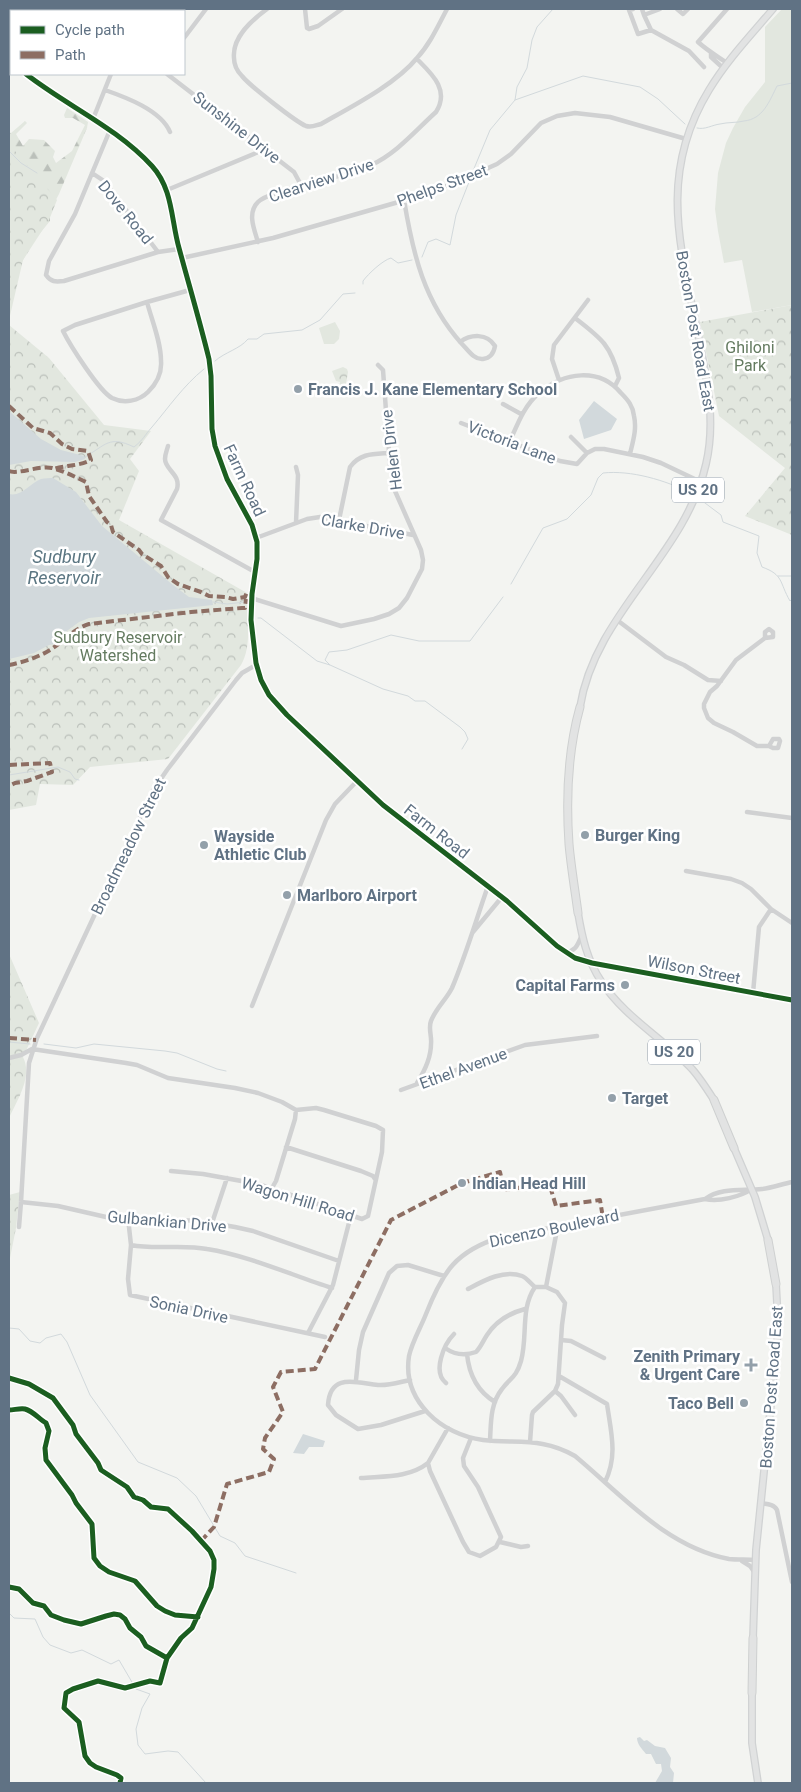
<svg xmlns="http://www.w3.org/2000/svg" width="801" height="1792" font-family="Roboto,sans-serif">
  <defs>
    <pattern id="forest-firs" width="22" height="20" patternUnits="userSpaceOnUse" patternTransform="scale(1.25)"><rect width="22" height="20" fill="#e2e7df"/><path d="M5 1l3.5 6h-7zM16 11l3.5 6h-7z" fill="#bbc0ba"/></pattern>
    <pattern id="park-crowns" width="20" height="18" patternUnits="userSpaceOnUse" patternTransform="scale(1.25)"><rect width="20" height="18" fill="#e2e7df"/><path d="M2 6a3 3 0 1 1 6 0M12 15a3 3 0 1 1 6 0" fill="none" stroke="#bbc0ba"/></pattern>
  </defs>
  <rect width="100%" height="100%" fill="#f3f4f1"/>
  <path fill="#e2e7df" d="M782,9H792V305L752,312L742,260L724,263L718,231L715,209L718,173L726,143L733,128L745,107L765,82V27Z
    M335,322L340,331L339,339L334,344H324L319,328Z"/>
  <path fill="url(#forest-firs)" d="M67,108L88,122L87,128L59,194L50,211V221L32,243L9,287V132L11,133L25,121L27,123L16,134L23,146L29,139L44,140L55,151L53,157L56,163L72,151L85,125L73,118H65L64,115Z"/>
  <path fill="url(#park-crowns)" d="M9,144L57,200L49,220L23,260L9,320Z
    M792,305V535L745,516L785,468L719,416L700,322Z
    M9,325L49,358L104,425L151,431L130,459L139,471L119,520L247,593C246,617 253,644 241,665L168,759L90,767L73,785L40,784L36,805L9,810Z
    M343,367L347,369L348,372L344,395L338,394L340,382L336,381L332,371Z
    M9,954L39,1023L23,1057C33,1077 17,1100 9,1118Z
    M20,1192L16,1228L9,1263V1195Z"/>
  <path fill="#d2d9dc" d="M594,401L617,419L611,430L584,439L579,420Z
    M9,411L41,439L61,450L84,456L85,459L75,462L31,461L9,465Z
    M53,478L76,492L102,526L173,585L189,597L212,600L213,605L89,618L79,622L60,636L55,644L49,645L34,653L9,659V494C22,497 30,483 41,479C45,478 50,478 53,478Z
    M303,1434L325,1441L323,1447H309L304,1454L293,1453Z
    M640,1737L644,1741L647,1740L655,1746L665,1748L671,1758L670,1767L674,1773L673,1783H655L662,1771L661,1764H656L651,1754H646C642,1749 637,1744 637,1738Z"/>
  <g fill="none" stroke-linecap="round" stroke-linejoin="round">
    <path stroke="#d2d9dc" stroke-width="1" d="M515,100L583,76L640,87L658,99L685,124
      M697,128C705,130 712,125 720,124C728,122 736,123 744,121C763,119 769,102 777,86L792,83
      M9,151L21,163L37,173
      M473,171L490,130L515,100L517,87L527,68L532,40L537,27L553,9
      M422,257L428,242L436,239L450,245L456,215L469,182
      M363,284V281C368,274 383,260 391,258L398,263L412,260
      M215,361C225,352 240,349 248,339H257L264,334L302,330L320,320L343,294L355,293
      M85,457C106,445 109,435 134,447C144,439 144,436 152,427C169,407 183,386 204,369
      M701,500L721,515L723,522L759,536L757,553L762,567C784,575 779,582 790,601L792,599
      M778,576H792
      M511,584L543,528L567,519L591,495L598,478L603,473C631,470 665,480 691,493
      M213,602L227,604L245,602
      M258,618H261L317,661L330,665L325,660L329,652L347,650L391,635L419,641H470L503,597
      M330,665L383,689L408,696L415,701H425L460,727L465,732L468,739L462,749
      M9,775L58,767L70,772L75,779L79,780
      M9,1042L30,1044
      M44,1044L76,1048L94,1044L165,1051L177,1053L217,1069L226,1071
      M9,1328L19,1329L30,1341L40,1343L46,1338L61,1334L67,1342L90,1395L138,1462L177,1478L196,1496L220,1536L235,1543L245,1556L296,1573
      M9,1613L14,1618L35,1619L43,1637L50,1645L71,1653L82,1650L111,1664L119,1660L136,1689L150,1694L142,1708L136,1729L138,1745L145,1754L168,1751L178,1752L206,1783"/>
    <g stroke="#d0d2d3" stroke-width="8">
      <path id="major" d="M580,707C595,613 685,556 706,464C716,421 707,381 699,339C681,249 657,175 709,90C727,60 751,35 773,9
        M578,913C582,937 587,960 601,981C624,1017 663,1038 692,1069C700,1078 707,1089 714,1100
        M734,1148L755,1197L768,1240
        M753,1638L756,1550L777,1344L778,1321L776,1284
        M752,1693V1743L758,1783"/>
    </g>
    <g stroke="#ced0d0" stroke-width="9">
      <path id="highway" d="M578,913C575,890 571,867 569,844C566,800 568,750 580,707
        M714,1100L734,1148
        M768,1240L776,1284
        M752,1693L753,1638"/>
    </g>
    <path stroke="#d0d1d2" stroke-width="4.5" d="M77,9L80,11
      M267,9C252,20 232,37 234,58C234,65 237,71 242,76C249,85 296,122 306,126C312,128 316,125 321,124C351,107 396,84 417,58C430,44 438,26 447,9
      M305,9L307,28L309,29L318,26L342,9
      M633,9L629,10L638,34L651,30L689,51L704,67
      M642,9L644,15L660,9
      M677,9L683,14L688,9
      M727,9L698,42C708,51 717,56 727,63
      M145,11L147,9
      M644,15L651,30
      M184,38L206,9
      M711,53V57L723,68
      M9,59L11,62
      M26,74C67,106 116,127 152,166C173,189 171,220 179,248C189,285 200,322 209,359L211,376L212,429L215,446L227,479L252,525L257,542V559L252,594L251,620L256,663L261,680L269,695L287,715L383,805L507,901L557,946L575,958L592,963L792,1000
      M167,74L294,172L301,185
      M105,90C125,97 161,110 170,132
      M93,119L111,74
      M110,130L75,214L49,261L46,275C51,282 55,282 64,281L158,252L179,249
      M92,173L104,181L158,252
      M167,190L256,153L264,148
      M404,200C413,254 424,302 462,344C468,350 474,360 483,359C491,358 494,352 495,346C487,333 471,334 460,342
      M258,242C254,229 247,213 258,202C264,196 274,194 282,191C311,181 343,178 371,165C396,154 416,130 436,112C450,90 432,74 417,59
      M182,258L273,238L416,197L457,182L497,164L511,154L541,123L557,116L575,113L610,117L686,139
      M147,302L75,325L63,331C70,345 99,391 112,398C124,404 139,401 148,392C156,384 162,373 161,361C161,342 152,321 147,302L190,290
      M575,318C601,338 611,345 619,378L615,386
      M559,380L552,359L554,345L588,300
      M503,404L521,414
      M461,423L560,461L577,464L587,453L595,449H604L643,457L661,463L701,482
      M571,437L587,453
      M510,441C518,423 524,406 539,393C564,372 599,367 621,393C628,400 633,406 634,416C637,429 633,441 630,454
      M168,446C167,450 165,454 165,459C165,470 181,474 177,489L161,520L255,572
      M296,467L298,475L296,523
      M339,520L350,467C360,453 374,454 389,453
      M256,538L307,519L320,517L413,535
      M251,598L341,626L374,619L389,614L399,608L407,598L422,569L423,560L421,550L395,491L390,465L383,370L378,365
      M617,620L666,657L684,665L708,680L721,681
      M765,638V632L769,629L773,632V637L765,638L736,660L717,686L710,692L704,704V708L708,718L714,723L733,732L757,746H769L773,748H778L780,741L779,739H773L769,746
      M747,812L792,818
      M686,871L731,879L742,883L751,889L771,909L792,923
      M473,932L502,897
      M566,952C577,951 578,943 582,935
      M753,993L759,927L771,909
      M252,1006L326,820L335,804L357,781
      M32,1049L126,1063L137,1065L168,1078L235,1088L258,1093L282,1102L296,1110L316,1108L324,1110L376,1126L383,1130L382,1152L368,1216L362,1219L258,1184L203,1174L171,1171
      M9,1058L21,1055L32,1049
      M417,1083C424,1072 431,1057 431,1044C432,1036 428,1028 431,1021C436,1008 446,1000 452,988C466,955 476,920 488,886
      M401,1090L525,1045L597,1036
      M286,1147L361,1171L373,1176L375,1179
      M272,1188L276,1181L295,1119L296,1110
      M752,1189C740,1197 719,1202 705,1199L501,1237C456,1251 443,1271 426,1314C421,1327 412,1342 409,1356C402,1401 442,1435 483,1440C518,1444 542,1437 575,1456C622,1495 666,1547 729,1559C739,1560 747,1559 756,1560
      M705,1199C721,1187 743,1191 762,1189C772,1188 782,1184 792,1182
      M21,1202L58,1206L106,1217L200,1221L235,1227L253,1231L339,1261
      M128,1218L131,1245L128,1279L130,1295L325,1337
      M212,1223L227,1178
      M19,1227L21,1202L29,1063L37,1038L152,792L167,770L236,680L242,673L256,665
      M131,1245C156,1250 182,1244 207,1249C250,1256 291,1275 332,1288
      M468,1289C483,1281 504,1269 522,1276C527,1278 531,1284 535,1287
      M308,1333L333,1285L351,1215
      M561,1340L571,1341L604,1358
      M445,1348C455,1355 465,1356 476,1352C481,1347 483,1341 487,1335C496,1321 510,1313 525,1309
      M467,1354C469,1375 477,1391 495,1402
      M559,1376L607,1404C611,1432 618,1456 605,1482
      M356,1380L359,1350L363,1332L389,1273L397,1266L408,1265L444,1276
      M410,1380C400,1382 388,1386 378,1385C357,1383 330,1372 328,1405L336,1415L358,1429L381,1425L425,1411
      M446,1383C432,1372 444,1344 454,1334
      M555,1391L561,1396L575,1415
      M448,1428L428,1463L430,1471L463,1542L469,1552L480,1556L496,1547L501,1537L478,1487L464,1466L463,1458L471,1438
      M490,1441C491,1423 490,1404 502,1389C511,1377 516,1378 521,1361C528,1336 520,1309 535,1287H546
      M530,1442L532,1415L533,1412L555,1391L558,1384L562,1325L565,1303L557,1292L546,1287L557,1230L562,1227
      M361,1478C384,1476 409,1478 428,1463
      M761,1503C767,1504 774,1504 777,1510L792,1582
      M500,1542L521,1547L528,1546
      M742,1561L750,1566L755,1573"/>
    <use href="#major" stroke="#e2e3e3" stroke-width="5.5"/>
    <use href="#highway" stroke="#e2e3e3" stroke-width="7"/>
    <path stroke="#8d6e63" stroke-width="4" stroke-dasharray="8 4" stroke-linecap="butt" d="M9,406L33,428L50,433L62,444L72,449L88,451L91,460C80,466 66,465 54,469
      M9,471C17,475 40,465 52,468C64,471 75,477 86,482L89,496L107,522L111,525L113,532L139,550L142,554L161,566L168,577L178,584L201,592L209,596L225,597L233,599L245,597L247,592
      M9,665C23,662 37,658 50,650C63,642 73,629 89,624L191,612L242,608H245L246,599
      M9,765L50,763L52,772L27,781L15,783L9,786
      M9,1038L36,1040
      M201,1541L214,1527L227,1484L269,1472L274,1459L263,1449L265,1438L283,1412L273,1387L281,1372L315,1369L391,1220L462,1183L500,1172L504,1190L549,1183L556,1206L600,1200L603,1218"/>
    <g stroke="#fff" stroke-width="8">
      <path id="cycleway" d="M26,74C67,106 116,127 152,166C173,189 171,220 179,248C189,285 200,322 209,359L211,376L212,429L215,446L227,479L252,525L257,542V559L252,594L251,620L256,663L261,680L269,695L287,715L383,805L507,901L557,946L575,958L592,963L792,1000
        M9,1378L29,1384L53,1398L73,1425L76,1434L98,1463L101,1470L127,1487L134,1497L143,1500L151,1507L168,1509L192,1531L210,1551L214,1560V1569L211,1587L192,1628L181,1638L167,1658L160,1683L150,1681L125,1688L98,1681L73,1689L66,1693L64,1708L79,1722L85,1756L90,1763L96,1767L117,1775L121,1778L120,1783
        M9,1410C14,1410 20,1408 25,1409C33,1411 39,1419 46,1423L49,1431L45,1448L46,1460L72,1495L76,1503L92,1524L94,1558L100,1566L109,1572L135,1581L157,1606L165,1611L175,1615L198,1617
        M9,1587L19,1589L33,1603L44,1606L51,1615L64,1620L81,1624L106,1616L114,1614L120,1615L125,1619L130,1628L141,1637L146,1646L167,1658"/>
    </g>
    <use href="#cycleway" stroke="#1b5e20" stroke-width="5"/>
  </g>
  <g fill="#93a0aa" stroke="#fff" stroke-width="2">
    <circle cx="298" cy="389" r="5"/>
    <circle cx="585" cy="835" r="5"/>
    <circle cx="204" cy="845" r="5"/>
    <circle cx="287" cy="895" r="5"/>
    <circle cx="625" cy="985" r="5"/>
    <circle cx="612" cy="1098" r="5"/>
    <circle cx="462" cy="1183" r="5"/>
    <path d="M748.5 1357.5h5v5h5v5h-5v5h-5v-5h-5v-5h5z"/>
    <circle cx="744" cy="1403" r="5"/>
  </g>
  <g text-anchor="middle" stroke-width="5" stroke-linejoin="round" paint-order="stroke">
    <g fill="#fff" stroke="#909ca9" stroke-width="1">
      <rect x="672" y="477.5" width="52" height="25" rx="4"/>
      <rect x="648" y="1039.5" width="52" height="25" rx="4"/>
    </g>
    <g font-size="15" font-weight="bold" fill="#607284">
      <text x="698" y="495">US 20</text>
      <text x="674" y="1057">US 20</text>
    </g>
    <g font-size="16" fill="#607284" stroke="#fff">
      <text transform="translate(237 127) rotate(38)" y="6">Sunshine Drive</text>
      <text transform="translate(321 180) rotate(-18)" y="6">Clearview Drive</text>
      <text transform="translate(442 185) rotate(-20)" y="6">Phelps Street</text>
      <text transform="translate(126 212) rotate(51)" y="6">Dove Road</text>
      <text transform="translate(696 331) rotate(80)" y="6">Boston Post Road East</text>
      <text transform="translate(512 442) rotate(21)" y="6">Victoria Lane</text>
      <text transform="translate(391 450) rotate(-97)" y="6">Helen Drive</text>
      <text transform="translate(245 480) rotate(65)" y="6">Farm Road</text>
      <text transform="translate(363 526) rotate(10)" y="6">Clarke Drive</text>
      <text transform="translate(437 831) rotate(38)" y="6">Farm Road</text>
      <text transform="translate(128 846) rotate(-64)" y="6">Broadmeadow Street</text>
      <text transform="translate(694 969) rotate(11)" y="6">Wilson Street</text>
      <text transform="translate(463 1068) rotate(-20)" y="6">Ethel Avenue</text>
      <text transform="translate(298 1199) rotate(17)" y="6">Wagon Hill Road</text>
      <text transform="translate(167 1221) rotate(5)" y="6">Gulbankian Drive</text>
      <text transform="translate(554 1228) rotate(-12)" y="6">Dicenzo Boulevard</text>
      <text transform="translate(189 1309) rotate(12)" y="6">Sonia Drive</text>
      <text transform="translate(771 1387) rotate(-86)" y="6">Boston Post Road East</text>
    </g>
    <g font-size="16" fill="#647b60" stroke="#fff">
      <text x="750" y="353">Ghiloni<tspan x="750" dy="18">Park</tspan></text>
      <text x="118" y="643">Sudbury Reservoir<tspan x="118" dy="18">Watershed</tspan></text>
    </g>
    <g font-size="16" font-weight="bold" fill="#607284" stroke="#fff" text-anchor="start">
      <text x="308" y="395">Francis J. Kane Elementary School</text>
      <text x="595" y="841">Burger King</text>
      <text x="214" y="842">Wayside<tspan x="214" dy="18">Athletic Club</tspan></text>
      <text x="297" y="901">Marlboro Airport</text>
      <text x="615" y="991" text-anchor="end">Capital Farms</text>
      <text x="622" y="1104">Target</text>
      <text x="472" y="1189">Indian Head Hill</text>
      <text x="740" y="1362" text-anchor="end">Zenith Primary<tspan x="740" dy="18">&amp; Urgent Care</tspan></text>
      <text x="734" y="1409" text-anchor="end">Taco Bell</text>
    </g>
    <g font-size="18" font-style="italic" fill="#5b7682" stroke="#fff">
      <text x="64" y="563">Sudbury<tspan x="64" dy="21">Reservoir</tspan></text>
    </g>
  </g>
  <rect width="801" height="1792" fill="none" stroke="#607284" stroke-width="20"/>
  <rect x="10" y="10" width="175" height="65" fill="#ffffff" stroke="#bfc7ce"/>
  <rect x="20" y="26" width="25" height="8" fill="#1b5e20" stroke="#bfc7ce"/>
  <text x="55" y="35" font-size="15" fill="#607284">Cycle path</text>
  <rect x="20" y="51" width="25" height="8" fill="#8d6e63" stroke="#bfc7ce"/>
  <text x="55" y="60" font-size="15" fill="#607284">Path</text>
</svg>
